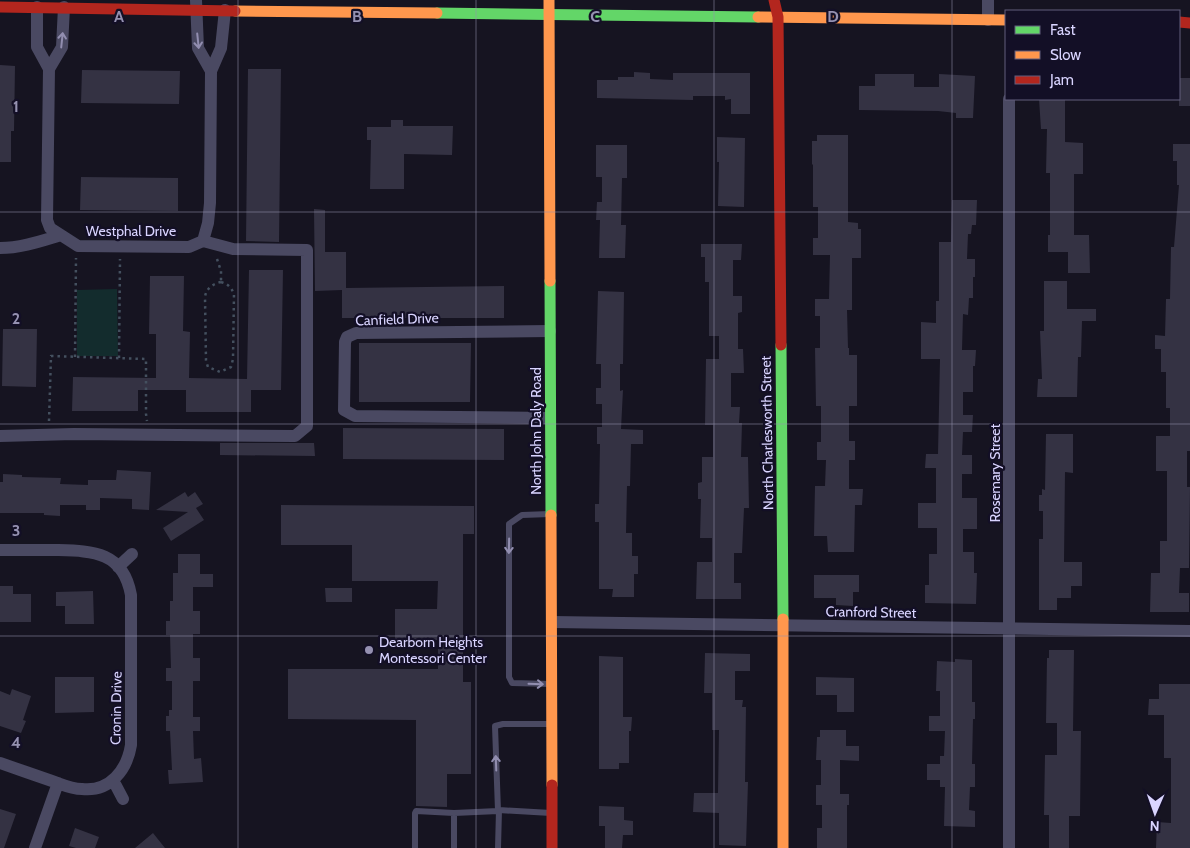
<svg xmlns="http://www.w3.org/2000/svg" width="1190" height="848" font-family="Cabin,sans-serif">
  <rect width="100%" height="100%" fill="#161421"/>
  <path fill="#132c2d" d="M117,289L118,356H77V290Z"/>
  <path fill="#343243" d="M0,65L15,66L14,131H11V162H0Z
    M248,69H281L279,242L246,241Z
    M82,70L180,71L179,104L81,103Z
    M634,72L650,73V79L673,80V73H750V114H731V99L725,100V96H693V100L597,98V80H618V77H634Z
    M875,74H914V87H939V74L975,76L973,118H956V113L938,111L859,110V86H875Z
    M1179,78H1190V106H1179Z
    M1039,99H1065V142L1083,143V174H1074V235H1089L1090,273H1068V252H1048V235H1050V173H1046L1047,129H1041Z
    M391,120H403V126H453L452,155L404,154V189H370L371,140H367V127H391Z
    M817,135H848V222L858,223V229H861V258H852V310H847L848,348H849V355H857V406H849V441H855V460H849V489H863L862,505H855L854,552H828L827,536H814L815,486H825L826,460H817V442H821V406H816L815,348H820V316H815V299H829L830,255H813V238H818V207H813V165L812,164V141H817Z
    M717,137L745,138L744,207L718,206L719,162H717Z
    M1173,144H1190V451H1187V487H1190L1189,568H1180L1179,593H1189V612H1150L1151,573H1160V541H1167V471H1156V436H1170V408H1166V372H1161V349H1155V335L1165,336L1166,299H1170L1171,247H1174L1179,185H1177V161H1173Z
    M596,145H627V178H622L621,225H626L625,258H599L600,220H596L597,202H602V177H596Z
    M81,177L178,178V211L80,210Z
    M952,200H977L976,225H972L971,234H968L967,259H975V277H973V298H969L968,315L963,314L962,350H976L975,366H973V392H963V415H973L972,432H963L962,455H972V474H962V498H977V529H963V552H974V573H977L976,604L925,603V585H929V554H937V528H918V503H936V468H925L926,454H938L940,359H921V322L936,323V301H939V242H951Z
    M314,209L325,210V252H346V288L504,286V318H342V290L315,291Z
    M701,244H742L741,260H733V296H742V312L738,313V349H743L744,373H731V407H740L739,423H742L741,457H748L749,508H744L742,553H734V583H741V599H696L697,562H712V538H700L701,499H698V483L702,482V457H713V425H705L706,359H719V336H709V282H705V257H701Z
    M249,270H283L281,390H251V412H186V390H138V411H72L73,377L156,378V334H149L150,276H184L183,331L190,332L189,378L247,379Z
    M1044,281H1067V309H1096V321H1082L1081,357H1078L1077,397H1037L1038,379H1042L1040,331H1044Z
    M598,291L624,292L623,364H620V391L623,390L621,429L643,430V444H631L630,486H627L626,533H632V556H638V574H634V597H612L613,589H599V522H595V504H599L600,444H597V427H602V404H596V388H601V364H596Z
    M3,329H37L36,387L2,386Z
    M359,343H471L470,402H359Z
    M343,428L504,429V460L343,459Z
    M1046,434H1073V473L1065,472L1064,562H1082V586H1071V598H1057V610H1039V539H1043V511H1039V495H1042V489L1045,490Z
    M220,443H314L315,456L220,455Z
    M117,470L151,472L149,510L132,509V499L100,498V510H86V505H60V516L44,515V513H0V482H3V474L22,475V477L61,478L60,484L88,485V480H116Z
    M185,492L188,497L195,492L203,504L196,508L204,520L171,541L163,528L188,512L156,510Z
    M281,505L474,506V534H463V682H471V774H447V807L416,806V720L288,719V669H438V640H395V609H437L438,581H352V545H281Z
    M178,554H200V574H213V587H193V611H200V634H193V658H200V681H193V717H200V731H193L194,759L201,758L203,782L169,784L168,770H172L170,731H166V716H169V710H172V681H166V668H171L170,635H166V621H170V601H173V573H178Z
    M814,575H859V592H853V606L836,605V598H814Z
    M0,586H13V594H31V622H0Z
    M325,588H352V602H326Z
    M93,591L94,624H65V606H56V592Z
    M1049,650H1074L1073,731H1081L1080,816H1069V848H1049V815H1044L1045,755H1057V723H1046L1047,658H1049Z
    M705,653L750,654V671H735V700H743L742,707H746L745,782H748L746,846L719,845V813L693,812L694,793H718L719,730H712V693H704Z
    M599,656L623,657V717H632L631,731H629V763H619V769H599Z
    M955,659L972,660V702H975V719H973L972,764H975V787H970L969,810L975,811V827L944,826L945,787H940V780H927V764H940V756H944L945,731H929V716H940V691H936L937,661L955,662Z
    M55,677H94V712L55,713Z
    M816,677L854,678V712H837V695H816Z
    M1159,684H1190V848H1156L1157,822L1171,823V758H1164V715H1148L1149,699H1159Z
    M12,689L31,696L23,720L26,721L21,733L0,726V691L10,695Z
    M820,730H846V746H859V761L840,760V794H849V805H847V848H817V828H822V805H816V785H821V760H816L817,737H820Z
    M599,806L624,807V820L633,821V835H623L622,848H605V826H599Z
    M0,809L16,814L4,848H0Z
    M75,828L99,837L95,848H76L69,846Z
    M153,833L165,848H135Z"/>
  <g fill="none" stroke-linecap="round" stroke-linejoin="round">
    <path stroke="#44505f" stroke-width="2.5" stroke-dasharray="2.5 4" stroke-linecap="butt" d="M217,259L221,271V282
      M221,282C228,284 231,287 234,294L233,359L231,367L220,372L208,367L206,361L205,297C206,289 212,284 221,282Z
      M75,357L76,258
      M119,358L120,259
      M49,421L51,356L146,359V414L147,421"/>
    <path stroke="#4a4962" stroke-width="6" d="M550,514L522,515L509,524V677L512,683L551,684
      M415,848V813L416,811L454,813
      M454,848V813L498,811L495,726L503,724H551
      M498,848L499,810L551,813"/>
    <path stroke="#4a4962" stroke-width="12" d="M196,0L198,48L211,71
      M988,0V20
      M37,7V47L49,69L47,220L50,228L78,246L189,247L203,241L208,223L210,203L211,71L221,48L225,10
      M49,69L62,47L64,7
      M1009,99V848
      M0,248C21,248 41,241 61,235
      M550,331L356,333L347,337L345,342L344,410L355,416L550,418
      M0,436L74,434L295,436L307,426V250L233,249L203,241
      M0,550C18,550 36,550 54,550C91,551 123,550 131,595V745C127,770 110,792 82,789C71,789 61,784 52,781C35,775 17,769 0,763
      M118,567L132,554
      M552,622L1190,631
      M113,780L123,799
      M35,848L58,783"/>
    <path stroke="#63d668" stroke-width="11" d="M437,13L758,17
      M550,281L551,515
      M781,345L783,619"/>
    <path stroke="#ff974d" stroke-width="11" d="M549,0L550,281
      M235,11L437,13
      M758,17L1006,20
      M551,515L552,785
      M783,619V848"/>
    <path stroke="#b3261e" stroke-width="11" d="M774,0L778,17L781,345
      M0,7L235,11
      M1179,22L1190,23
      M552,785V848"/>
  </g>
  <defs><path id="oneway-shaft" d="M-6 0H5M1.5-3L5.5 0L1.5 3" fill="none" stroke-width="1.6" stroke-linecap="round" stroke-linejoin="round" transform="scale(1.25)"/></defs>
  <g stroke="#928eb0">
    <use href="#oneway-shaft" transform="translate(62 40) rotate(-84)"/>
    <use href="#oneway-shaft" transform="translate(198 41) rotate(84)"/>
    <use href="#oneway-shaft" transform="translate(509 546) rotate(91)"/>
    <use href="#oneway-shaft" transform="translate(536 684) rotate(2)"/>
    <use href="#oneway-shaft" transform="translate(496 763) rotate(-92)"/>
  </g>
  <path fill="none" stroke="#9591b1" stroke-width="1" stroke-opacity="0.55" d="M238,0V848M476,0V848M714,0V848M952,0V848M0,212H1190M0,424H1190M0,636H1190"/>
  <circle fill="#9591b1" stroke="#130f26" stroke-width="2" cx="369" cy="650" r="5"/>
  <g text-anchor="middle" stroke-width="4.5" stroke-linejoin="round" paint-order="stroke">
    <g font-size="14" fill="#d9d4ff" stroke="#130f26">
      <text x="131" y="236">Westphal Drive</text>
      <text transform="translate(397 319) rotate(-2)" y="5">Canfield Drive</text>
      <text transform="translate(536 431) rotate(-90)" y="5">North John Daly Road</text>
      <text transform="translate(767 433) rotate(-91)" y="5">North Charlesworth Street</text>
      <text transform="translate(995 473) rotate(-90)" y="5">Rosemary Street</text>
      <text transform="translate(871 612) rotate(1)" y="5">Cranford Street</text>
      <text transform="translate(116 708) rotate(-89)" y="5">Cronin Drive</text>
    </g>
    <g font-size="14" fill="#d9d4ff" stroke="#130f26" text-anchor="start">
      <text x="379" y="647">Dearborn Heights<tspan x="379" dy="16">Montessori Center</tspan></text>
    </g>
  </g>
  <g font-size="16" text-anchor="middle" font-weight="bold" fill="#9591b1" stroke="#130f26" stroke-width="4.5" stroke-linejoin="round" paint-order="stroke">
    <text x="119" y="22">A</text>
    <text x="357" y="22">B</text>
    <text x="595" y="22">C</text>
    <text x="833" y="22">D</text>
    <text x="16" y="112">1</text>
    <text x="16" y="324">2</text>
    <text x="16" y="536">3</text>
    <text x="16" y="748">4</text>
  </g>
  <rect x="1005" y="10" width="175" height="90" fill="#130f26" stroke="#625e7d"/>
  <rect x="1015" y="26" width="25" height="8" fill="#63d668" stroke="#625e7d"/>
  <text x="1050" y="35" font-size="15" fill="#d9d4ff">Fast</text>
  <rect x="1015" y="51" width="25" height="8" fill="#ff974d" stroke="#625e7d"/>
  <text x="1050" y="60" font-size="15" fill="#d9d4ff">Slow</text>
  <rect x="1015" y="76" width="25" height="8" fill="#b3261e" stroke="#625e7d"/>
  <text x="1050" y="85" font-size="15" fill="#d9d4ff">Jam</text>
  <g transform="translate(1155 813) rotate(182)" stroke="#130f26" stroke-width="4" paint-order="stroke">
  <path d="M0-4L9 19L0 12L-9 19Z" fill="#d9d4ff"/>
  <text y="-8" font-size="14" font-weight="bold" text-anchor="middle" fill="#d9d4ff">N</text>
  </g>
</svg>
